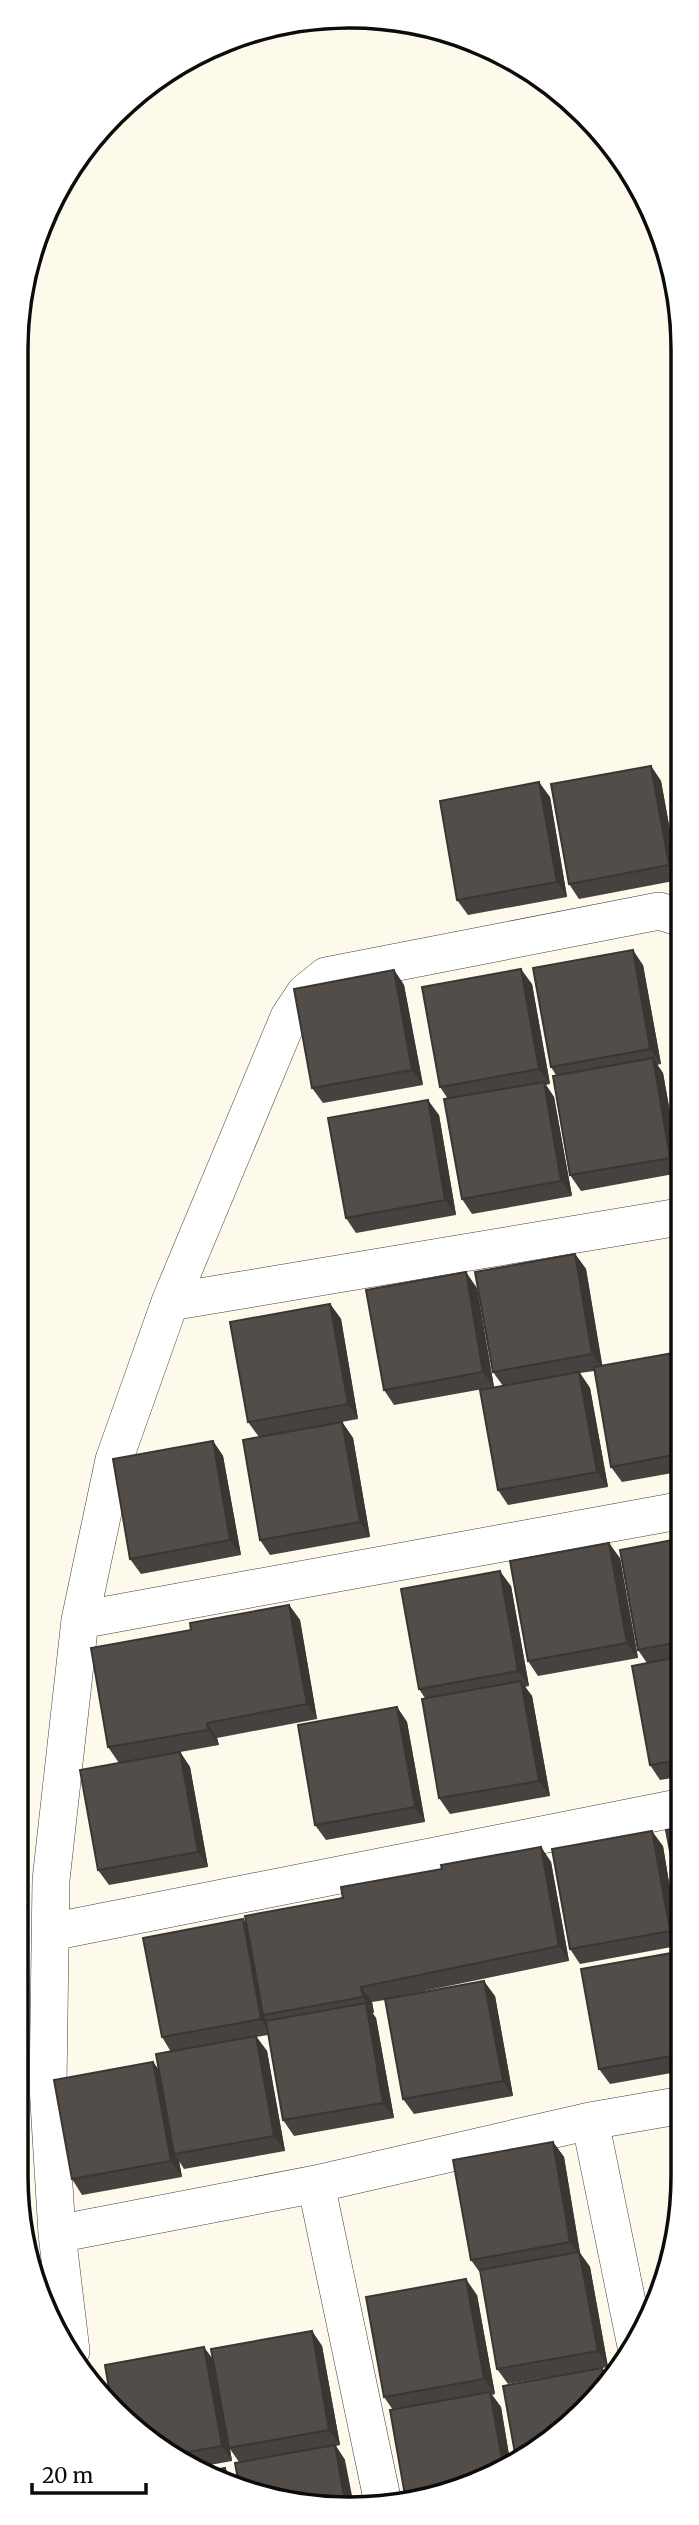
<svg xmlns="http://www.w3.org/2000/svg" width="699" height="2525" font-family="Merriweather,serif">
  <rect width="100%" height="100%" fill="#fdfaec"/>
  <path fill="#f0eecf" d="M16,2137L47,2313L41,2303L16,2176Z"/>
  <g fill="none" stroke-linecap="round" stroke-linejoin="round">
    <g stroke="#3f3f3f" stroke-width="38">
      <path id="minor" d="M170,1302L679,1217
        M80,1620L678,1511
        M51,1932L678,1808
        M590,2121L636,2346
        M316,2184L383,2503
        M57,2234L316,2184L590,2121L677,2106
        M71,2351L57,2234L48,2086L51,1880L80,1620L114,1460L170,1302L289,1017L305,993L326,976L659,911L679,917"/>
    </g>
    <use href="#minor" stroke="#fff" stroke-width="37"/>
  </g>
  <path fill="#47423f" d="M651,766L661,781L679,880L579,899L569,884Z
    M550,797L567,897L468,915L457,900Z
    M643,965L661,1064L657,1065L663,1073L679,1163V1173L581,1191L570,1175L556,1075L551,1067Z
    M394,970L404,985L423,1085L323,1103L312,1088Z
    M532,984L550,1084L546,1085L554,1097L572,1196L472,1214L462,1199L448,1099L440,1087Z
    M439,1115L456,1215L356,1233L346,1218Z
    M575,1254L586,1269L602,1366L679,1352L678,1472L622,1482L611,1467L594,1371L580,1373L590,1388L608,1487L508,1505L498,1490L503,1386L493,1372Z
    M477,1288L494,1387L394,1405L384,1390Z
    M330,1304L341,1319L358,1419L259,1437L248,1422Z
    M342,1422L353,1438L370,1537L270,1555L260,1540Z
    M213,1441L223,1456L241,1555L141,1574L130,1559Z
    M678,1539V1777L660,1780L650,1765L647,1663L638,1650Z
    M620,1558L638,1658L538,1676L528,1661Z
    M511,1586L529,1686L525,1687L532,1696L550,1796L450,1814L439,1798L425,1698L419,1689Z
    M289,1605L300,1620L317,1719L217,1738L219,1745L119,1763L108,1747L191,1630Z
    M397,1707L407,1722L425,1822L326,1840L315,1825Z
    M180,1752L190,1767L208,1867L109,1885L98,1870Z
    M663,1846L677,1931V1946L580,1964L570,1949Z
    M541,1847L551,1862L569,1961L405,1995L495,1996L513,2096L414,2114L403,2099L385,2000L372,2002L374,2013H372L376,2018L394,2118L294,2136L283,2120L268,2035L256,2037L267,2051L285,2151L184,2169L179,2161L182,2177L82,2195L72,2179L153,2062L159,2070L171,2052L162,2037L243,1919L247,1924L442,1869Z
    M677,1952V2072L610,2084L599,2069Z
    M553,2142L564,2157L580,2253L590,2267L608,2367L508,2384L497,2369L481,2274L471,2260Z
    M477,2295L495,2394L492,2395L501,2407L510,2461L436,2498L393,2410L384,2397Z
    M312,2331L322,2346L340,2445L336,2446L345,2460L239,2462L230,2449L232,2461L193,2468L112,2406L214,2360Z"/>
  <path fill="#3a3633" d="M651,766L661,781L679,880L669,865Z
    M539,782L550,797L567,897L557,882Z
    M633,950L643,965L661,1064L650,1049Z
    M521,969L532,984L550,1084L539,1069Z
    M394,970L404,985L423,1085L412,1070Z
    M653,1058L663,1073L679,1163V1170L670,1158Z
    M544,1082L554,1097L572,1196L561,1181Z
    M428,1100L439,1115L456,1215L445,1200Z
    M575,1254L586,1269L603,1369L592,1354Z
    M466,1272L477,1288L494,1387L483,1372Z
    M330,1304L341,1319L358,1419L348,1404Z
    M579,1372L590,1388L608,1487L597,1472Z
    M342,1422L353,1438L370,1537L360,1522Z
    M213,1441L223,1456L241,1555L230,1540Z
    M609,1543L620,1558L638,1658L627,1643Z
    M500,1571L511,1586L529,1686L518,1671Z
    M289,1605L300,1620L317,1719L307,1704Z
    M521,1681L532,1696L550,1796L539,1781Z
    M397,1707L407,1722L425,1822L415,1807Z
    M207,1723L217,1738L219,1745L208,1730Z
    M180,1752L190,1767L208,1867L198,1852Z
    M652,1831L663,1846L677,1931V1942L670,1931Z
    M541,1847L551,1862L569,1961L559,1946Z
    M243,1919L254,1935L263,2015L270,2026L272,2034L261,2019Z
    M484,1981L495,1996L513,2096L503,2081Z
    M361,1987L372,2002L374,2013L363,1997Z
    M366,2003L376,2018L394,2118L383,2103Z
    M256,2036L267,2051L285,2151L274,2136Z
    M153,2062L164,2077L174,2154L179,2161L182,2177L171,2161Z
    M553,2142L564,2157L580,2253L590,2267L608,2367L598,2351L580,2256L570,2242Z
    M466,2279L477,2295L495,2394L484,2379Z
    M312,2331L322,2346L340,2445L329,2430Z
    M204,2347L215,2362L232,2461L222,2446Z
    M602,2368L609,2377L605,2381Z
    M490,2392L501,2407L510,2461L503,2465Z
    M335,2445L345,2460L354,2506L346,2507Z
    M225,2468L235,2484L227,2482Z"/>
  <path fill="#534d49" stroke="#3a3633" stroke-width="2" d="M651,766L669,865L569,884L551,784Z
    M539,782L557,882L457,900L440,801Z
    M633,950L650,1049L551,1067L533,968Z
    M521,969L539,1069L440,1087L422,987Z
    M394,970L412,1070L312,1088L294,989Z
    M653,1058L670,1158L570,1175L553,1076Z
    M544,1082L561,1181L462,1199L444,1099Z
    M428,1100L445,1200L346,1218L328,1118Z
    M575,1254L592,1354L493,1372L475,1272Z
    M466,1272L483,1372L384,1390L366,1290Z
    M330,1304L348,1404L248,1422L230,1322Z
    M679,1352L678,1454L611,1467L594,1367Z
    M579,1372L597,1472L498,1490L480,1390Z
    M342,1422L360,1522L260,1540L243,1440Z
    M213,1441L230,1540L130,1559L113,1459Z
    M678,1539V1642L638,1650L620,1550Z
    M609,1543L627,1643L528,1661L510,1561Z
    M500,1571L518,1671L419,1689L401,1589Z
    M289,1605L307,1704L207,1723L208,1730L108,1747L91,1648L191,1630L190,1623Z
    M678,1657V1760L650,1765L632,1666Z
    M521,1681L539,1781L439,1798L422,1699Z
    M397,1707L415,1807L315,1825L298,1725Z
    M180,1752L198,1852L98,1870L80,1770Z
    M678,1828V1893L666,1830Z
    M652,1831L670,1931L570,1949L552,1849Z
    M541,1847L559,1946L361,1987L363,1997L263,2015L245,1916L343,1898L341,1887L442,1869L441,1865Z
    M243,1919L261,2019L162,2037L143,1938Z
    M677,1952V2055L599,2069L581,1969Z
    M484,1981L503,2081L403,2099L385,1999Z
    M366,2003L383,2103L283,2120L266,2021Z
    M256,2036L274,2136L174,2154L156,2054Z
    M153,2062L171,2161L72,2179L54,2080Z
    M553,2142L570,2242L471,2260L453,2160Z
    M579,2252L598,2351L497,2369L480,2270Z
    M466,2279L484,2379L384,2397L366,2297Z
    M312,2331L329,2430L229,2448L211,2349Z
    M204,2347L222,2446L175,2454L112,2406L105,2365Z
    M602,2368L605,2381L553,2440L516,2459L503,2386Z
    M490,2392L503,2465L436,2498L406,2501L390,2410Z
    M335,2445L346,2507L327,2509L239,2485L235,2463Z
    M225,2468L227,2482L202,2475L199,2473Z"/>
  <path d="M0 0H699V2525H0ZM349 28H350A321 321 0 0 1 671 349V2176A321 321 0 0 1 350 2497H349A321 321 0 0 1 28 2176V349A321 321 0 0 1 349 28Z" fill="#fff" fill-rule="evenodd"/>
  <path fill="none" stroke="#0c0c0c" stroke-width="3.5" d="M349 28H350A321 321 0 0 1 671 349V2176A321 321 0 0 1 350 2497H349A321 321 0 0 1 28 2176V349A321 321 0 0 1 349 28Z"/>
  <path d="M32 2483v10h114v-10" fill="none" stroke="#0c0c0c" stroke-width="3.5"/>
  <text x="42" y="2483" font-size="21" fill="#0c0c0c" stroke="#ffffff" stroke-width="5" paint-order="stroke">20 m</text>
</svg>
